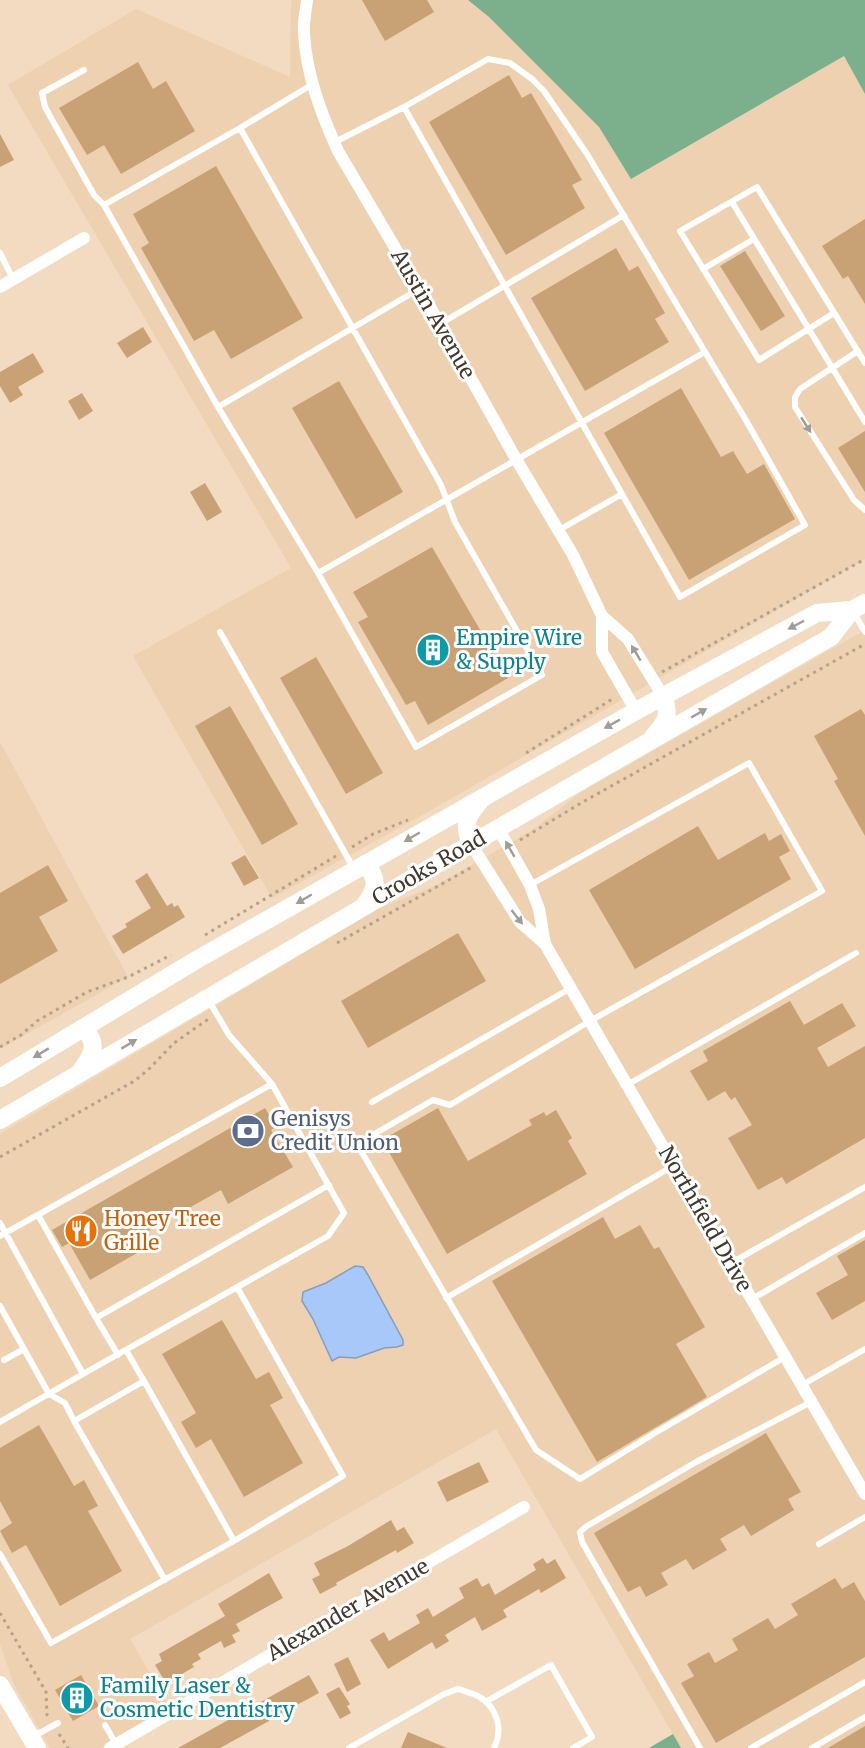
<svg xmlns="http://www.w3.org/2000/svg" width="865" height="1748" font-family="Merriweather,serif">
  <rect width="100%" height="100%" fill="#f2dbc0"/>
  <path fill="#edd1b0" d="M291,0H468L489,17L599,127L632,179L844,55L865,94V559L426,813L272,898L133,656L291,568L8,85L136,9L290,77Z
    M865,630V1748H681L496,1429L130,1639L170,1708L137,1726L100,1748H50L14,1685L0,1644V1134L378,909L437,885L534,829L581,792Z
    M0,742L128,977L0,1049Z"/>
  <path fill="#7caf8b" d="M468,0H865V94L844,56L631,179L599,127L489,17Z
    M673,1734L681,1748H649Z"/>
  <path fill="#a7c8f8" stroke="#889dbb" stroke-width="1.5" d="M355,1266L363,1267L368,1275L403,1340V1345L397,1347L384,1348L356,1358L339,1357L332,1361L313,1319L302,1301L303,1292L326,1283Z"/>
  <path fill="#c8a274" d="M362,0H427L434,12L385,41Z
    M138,62L153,89L166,81L195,131L121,174L104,145L87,155L59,108Z
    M509,75L522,98L531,93L582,180L572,185L585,208L506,255L429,122Z
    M0,134L14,160L0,167Z
    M216,166L303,318L231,359L214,330L194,341L141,248L149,243L133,214Z
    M865,219V304L848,276L843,279L822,246Z
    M616,248L629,271L638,266L665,313L655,319L669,342L585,391L531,298Z
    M745,251L785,316L761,331L720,266Z
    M143,327L152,342L127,358L117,343Z
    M33,353L44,372L18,387L23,395L10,403L0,386V372Z
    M339,381L403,492L356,519L292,408Z
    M681,388L721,457L733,451L747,474L764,464L795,519L689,580L604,433Z
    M82,393L93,411L79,420L68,401Z
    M865,431V492L838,448Z
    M205,483L222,512L207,521L190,492Z
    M432,547L508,678L428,725L415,701L406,705L358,622L368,617L353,592Z
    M316,657L383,773L346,794L280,678Z
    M230,706L298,824L262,845L195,726Z
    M861,709L865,715V836L834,781L838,779L814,736Z
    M698,826L718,860L765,833L769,841L781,834L790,851L779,857L791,879L635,969L589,890Z
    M245,855L259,878L244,886L231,863Z
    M48,865L68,901L39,917L58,951L0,984V893Z
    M147,873L167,906L172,903L174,907L178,905L185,917L123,954L112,936L127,927L125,924L151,908L135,881Z
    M458,933L486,981L368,1048L341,1001Z
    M790,1001L804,1025L842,1003L856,1026L817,1048L828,1067L865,1046V1138L786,1184L782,1177L758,1190L728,1138L752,1125L735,1097L731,1100L725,1091L708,1101L690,1071L708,1061L703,1051Z
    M265,1108L276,1127L271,1130L293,1167L228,1204L221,1190L144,1233L151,1245L90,1280L69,1243L62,1247L52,1230Z
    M438,1108L468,1161L532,1125L529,1120L544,1112L546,1116L556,1110L572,1138L568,1141L587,1174L447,1254L382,1140Z
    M603,1217L615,1239L640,1225L654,1249L659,1247L705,1327L676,1344L707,1397L597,1462L492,1281Z
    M865,1240V1301L832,1320L816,1293L848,1275L837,1256Z
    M222,1320L256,1379L269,1372L283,1398L270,1405L303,1463L244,1497L211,1439L196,1448L181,1422L196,1413L162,1354Z
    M39,1425L74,1486L84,1480L98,1506L88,1511L122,1571L60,1606L26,1545L12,1553L0,1531L12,1523L0,1501V1448Z
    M766,1433L801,1492L788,1499L794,1510L751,1536L744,1525L720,1539L727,1550L693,1570L686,1559L661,1573L668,1585L646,1597L640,1586L628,1592L594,1533Z
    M479,1462L489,1482L447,1502L437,1482Z
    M391,1520L397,1531L404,1527L414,1543L397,1553L396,1550L336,1583L337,1585L320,1594L312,1579L320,1575L314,1563L348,1546Z
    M543,1558L547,1564L555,1559L566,1578L541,1593L539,1589L503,1610L507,1617L482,1631L475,1617L445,1635L449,1641L436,1649L432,1642L388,1669L370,1640L384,1632L389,1641L420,1623L416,1615L428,1608L433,1617L464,1598L459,1588L477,1578L482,1587L489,1583L495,1595L536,1570L533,1564Z
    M269,1573L283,1598L236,1624L240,1631L232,1635L236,1642L224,1648L221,1641L198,1654L201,1659L192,1664L194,1667L166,1683L155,1665L162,1661L159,1654L225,1616L218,1604Z
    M835,1578L842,1589L854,1582L865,1601V1657L716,1743L681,1683L694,1676L687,1664L709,1652L715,1663L738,1650L732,1639L768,1618L775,1629L798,1615L791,1604Z
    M348,1657L361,1684L347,1692L334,1664Z
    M81,1675L99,1706L73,1721L55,1690Z
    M309,1675L319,1693L269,1720V1721L220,1748H178Z
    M339,1687L350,1704L347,1706L351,1713L340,1719L326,1694Z
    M865,1726V1748H828Z
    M408,1732L447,1748H401Z"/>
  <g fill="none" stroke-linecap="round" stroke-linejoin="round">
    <path stroke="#b4a28d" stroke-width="3" stroke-dasharray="3 4.5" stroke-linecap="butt" d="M662,672L865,559
      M526,753L614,698
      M520,840L581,803L865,644
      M352,847L373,834L408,820
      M205,935L336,856
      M337,943L472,867
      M0,1047L21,1035L37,1021L87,992L128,977L171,955
      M0,1157L136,1080L150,1068L174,1043L210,1018
      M0,1613L46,1692L47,1715L49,1718
      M59,1734L68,1748"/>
    <path stroke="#fff" stroke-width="6" d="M84,70L42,93L45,107L94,195L104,205
      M240,128L313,84
      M335,142L404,107L488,59L510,63L532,79L544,91L587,154L705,352
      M732,202L865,422
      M0,253L13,279
      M703,269L754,239
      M834,313L759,360L680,231L757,187L865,363
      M440,324L624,215
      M858,351L800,389L795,397V407L854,500L865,510
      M218,407L419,289
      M559,530L622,494
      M318,573L218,407L104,205L240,128L441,485L455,522L542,675L416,747L318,573C447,500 575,425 705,352L747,422L805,525L680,597L404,107
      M854,613L865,632
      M220,632L354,869
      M530,885L749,763L822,891L590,1021L450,1105L433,1100L357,1144L536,1450L580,1479L655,1433L785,1357
      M627,1085L856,953
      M372,1102L571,988
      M38,1215L96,1318
      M0,1223L83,1374L0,1422
      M0,1236L272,1084
      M731,1263L865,1187
      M446,1298L673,1166
      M752,1299L865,1233
      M0,1306L49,1394L65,1403L74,1421
      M126,1350L144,1381L74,1421L165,1580
      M118,1355L96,1318L329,1185
      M4,1360L24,1349
      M83,1374L328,1236L344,1213L272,1084L229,1035L209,1001
      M144,1381L234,1541
      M802,1385L865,1349
      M819,1544L865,1517
      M0,1554L51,1643L234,1541L343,1476L237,1287
      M487,1701L551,1665L592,1737L573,1748
      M105,1725L116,1744
      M34,1736L58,1723
      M349,1748L444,1694C448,1693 454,1690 458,1689C461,1689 464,1691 467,1692C492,1698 506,1724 494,1748
      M700,1748L582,1542L580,1532L587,1526L696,1462L811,1402
      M751,1748L865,1682
      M812,1748L865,1717"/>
    <path stroke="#fff" stroke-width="12" d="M307,0C306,11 303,22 304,33C306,74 321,113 338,151L450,341L516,459L573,555L602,616V652L636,711
      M0,287L84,238
      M602,616L628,639L663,696
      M498,828L530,885L539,909L545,944
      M471,844L520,922L545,944L865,1494
      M110,1748L524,1507"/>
    <path stroke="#fff" stroke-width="18" d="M653,737C666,722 671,716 663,696
      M471,844C463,824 466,817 480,801
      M364,906C376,890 380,880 365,864
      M80,1072C92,1056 100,1044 83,1028
      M0,1078L198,959L636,711L817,613L852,610L865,603
      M0,1120L471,844L831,637L852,610
      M0,1685L37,1748"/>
  </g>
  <defs><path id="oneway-solid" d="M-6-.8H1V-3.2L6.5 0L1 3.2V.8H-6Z" transform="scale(1.5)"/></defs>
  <g fill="#a09c96">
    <use href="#oneway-solid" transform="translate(806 425) rotate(57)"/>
    <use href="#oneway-solid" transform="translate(796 625) rotate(152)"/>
    <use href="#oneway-solid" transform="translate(636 653) rotate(-121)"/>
    <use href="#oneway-solid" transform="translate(699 713) rotate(-30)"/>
    <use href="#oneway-solid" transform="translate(612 724) rotate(151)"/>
    <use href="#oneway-solid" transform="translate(412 837) rotate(150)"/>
    <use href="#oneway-solid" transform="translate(510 849) rotate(-120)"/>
    <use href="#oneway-solid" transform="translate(304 899) rotate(150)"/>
    <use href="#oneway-solid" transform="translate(517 917) rotate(52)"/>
    <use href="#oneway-solid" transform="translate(129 1044) rotate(-31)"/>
    <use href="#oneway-solid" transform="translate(41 1053) rotate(149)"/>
  </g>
  <defs>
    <g id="building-disc" transform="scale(1.725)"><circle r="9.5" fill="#0f9aa8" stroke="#fff"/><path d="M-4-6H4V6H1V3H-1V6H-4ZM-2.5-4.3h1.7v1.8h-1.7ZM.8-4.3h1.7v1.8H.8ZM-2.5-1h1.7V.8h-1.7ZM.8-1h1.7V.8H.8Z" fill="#fff"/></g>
    <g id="bank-disc" transform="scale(1.725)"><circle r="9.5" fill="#5c6f8a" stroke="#fff"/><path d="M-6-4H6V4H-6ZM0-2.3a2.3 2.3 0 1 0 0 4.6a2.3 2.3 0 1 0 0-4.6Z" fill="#fff"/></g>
    <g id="restaurant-disc" transform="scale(1.725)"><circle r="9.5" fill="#e8710a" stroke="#fff"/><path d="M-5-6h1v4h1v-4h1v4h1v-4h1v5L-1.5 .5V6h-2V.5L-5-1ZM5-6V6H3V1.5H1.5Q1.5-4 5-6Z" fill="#fff"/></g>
  </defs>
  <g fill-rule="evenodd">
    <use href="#building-disc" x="433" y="650"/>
    <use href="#bank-disc" x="248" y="1131"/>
    <use href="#restaurant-disc" x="81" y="1231"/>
    <use href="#building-disc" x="77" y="1698"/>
  </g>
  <g text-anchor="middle" stroke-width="6" stroke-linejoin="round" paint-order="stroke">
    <g font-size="21" fill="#41382e" stroke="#fff">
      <text transform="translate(433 314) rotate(60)" y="7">Austin Avenue</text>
      <text transform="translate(429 868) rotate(-30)" y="7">Crooks Road</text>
      <text transform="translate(705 1219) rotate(60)" y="7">Northfield Drive</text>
      <text transform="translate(348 1610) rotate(-30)" y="7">Alexander Avenue</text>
    </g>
    <g font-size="21" fill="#0d838f" stroke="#fff" text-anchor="start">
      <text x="456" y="645">Empire Wire<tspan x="456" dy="24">&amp; Supply</tspan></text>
      <text x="100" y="1693">Family Laser &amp;<tspan x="100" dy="24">Cosmetic Dentistry</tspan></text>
    </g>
    <g font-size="21" fill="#4e5e75" stroke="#fff" text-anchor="start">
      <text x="271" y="1126">Genisys<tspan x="271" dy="24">Credit Union</tspan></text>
    </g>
    <g font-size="21" fill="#c56008" stroke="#fff" text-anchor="start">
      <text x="104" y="1226">Honey Tree<tspan x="104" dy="24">Grille</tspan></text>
    </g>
  </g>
</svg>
